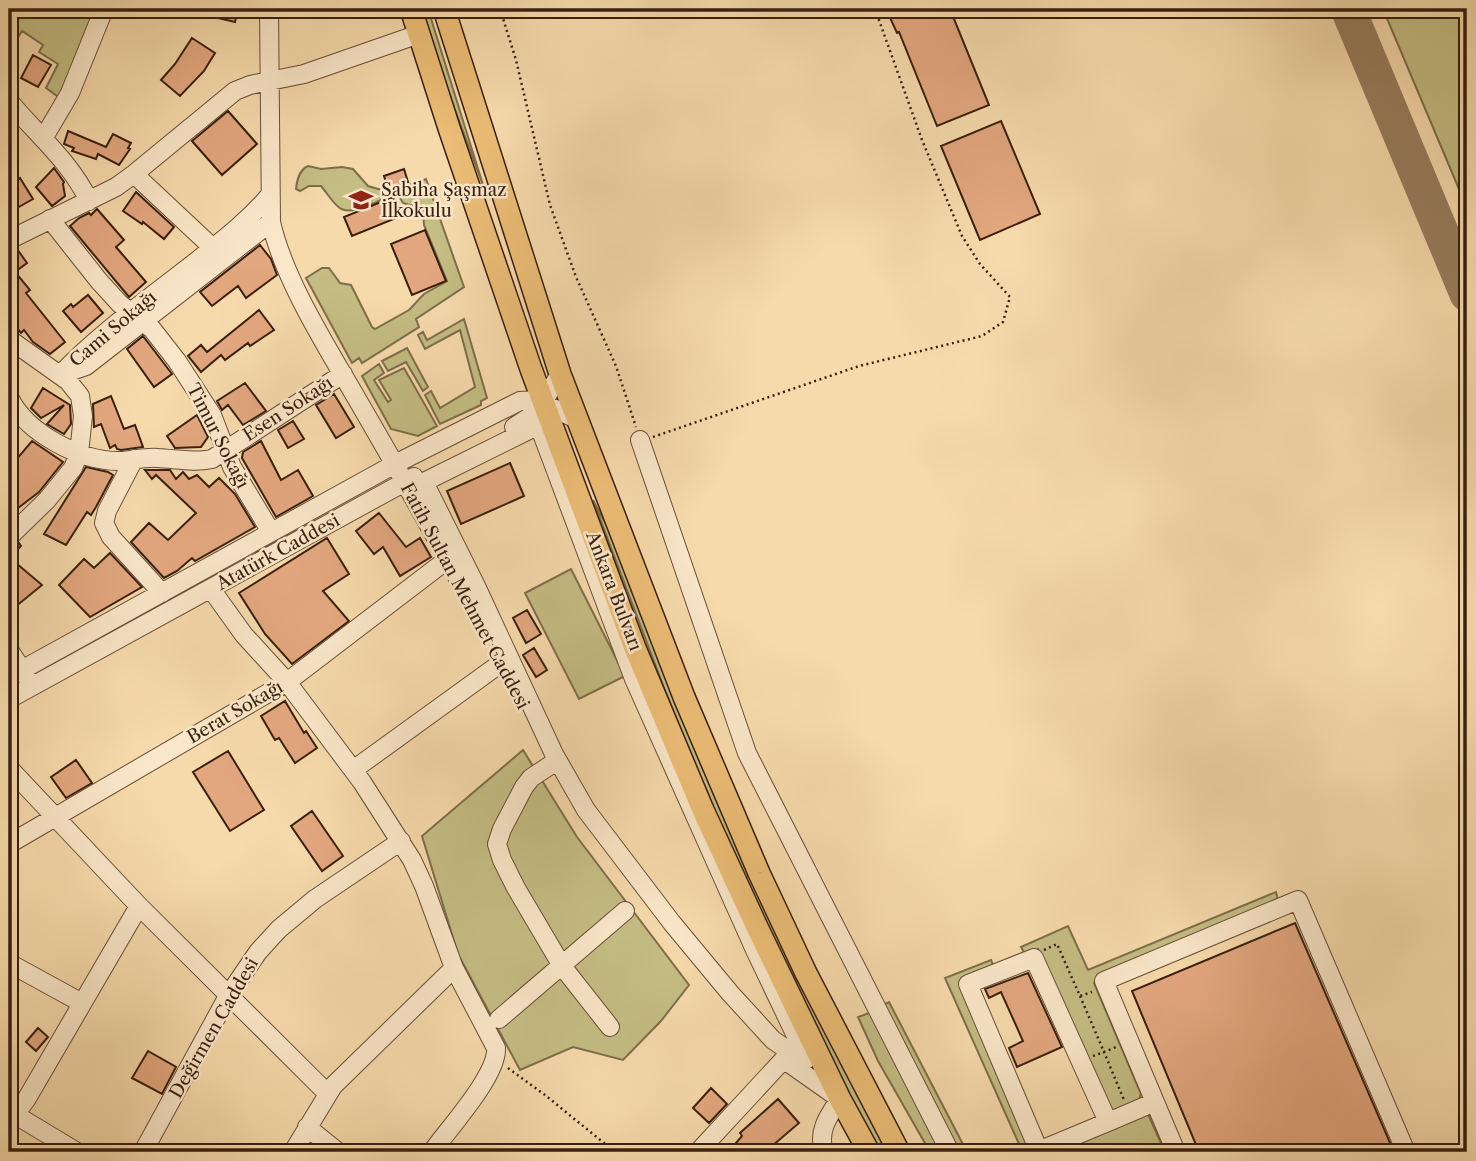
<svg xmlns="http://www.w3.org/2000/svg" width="1476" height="1161" font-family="'Libre Caslon Text',serif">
  <rect width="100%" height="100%" fill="#f7daac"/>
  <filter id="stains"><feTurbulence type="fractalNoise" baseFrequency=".00286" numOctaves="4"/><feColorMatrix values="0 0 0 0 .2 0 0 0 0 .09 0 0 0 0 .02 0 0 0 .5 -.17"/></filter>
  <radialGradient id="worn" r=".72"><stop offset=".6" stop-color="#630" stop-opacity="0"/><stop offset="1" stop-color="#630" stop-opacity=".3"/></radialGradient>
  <path fill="#c4bd84" stroke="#7e6e4a" stroke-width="2" d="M9,9H96L61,99L46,88L58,64L39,52L43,45L22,31L14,44L9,40Z
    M421,9H428L484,188L440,69Z
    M1383,9H1467V208Z
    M308,166L321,169L342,167L353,169L368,186L382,190L386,196C381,202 374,203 366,206C338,218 337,205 321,186H309L300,191L296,189C297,180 299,170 308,166Z
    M426,179L464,287L416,319L419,327L362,363L359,358L352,363L306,278L322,268H329L340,283L351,285L372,327L375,329L409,310L424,294L447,281L424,225L423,209L403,203L395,190Z
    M464,319L487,398L481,401V405L440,424L425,395L431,391L440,408L475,387L460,330L425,349L418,335L423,332L427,340Z
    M407,348L428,387L423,391L406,362L388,371L382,361Z
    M379,364L384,373L374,380L388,402L391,400L379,380L404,368L437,426L418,436L391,429L362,376Z
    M593,500L610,532L722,813L822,1026L888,1152H880L859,1115L719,823L666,693Z
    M571,569L625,676L579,699L525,593Z
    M523,750L577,837L689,985L661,1021L623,1060L573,1047L520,1070L458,954L422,836Z
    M1276,892L1278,900L1099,976L1094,983L1141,1094L1139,1101L1115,1114L1105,1106L1038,949L1025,954L1021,947L1068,926L1088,970Z
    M991,960L994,967L959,983L1029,1141L1026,1149L1022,1152H1001L1019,1144L945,978Z
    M889,1002L967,1152H956L881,1006Z
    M872,1012L944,1152H930L878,1061L858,1017Z
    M1148,1114L1165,1152H1048Z"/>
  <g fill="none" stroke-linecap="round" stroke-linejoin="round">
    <path stroke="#987c5e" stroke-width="35" d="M1348,9L1467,294"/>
  </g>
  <path fill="#e3a77f" stroke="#381f10" stroke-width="2" d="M197,9H238L235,22L197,13Z
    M886,9H950L989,105L937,126L899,32L897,33Z
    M192,38L215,53L204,71L180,96L161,80L175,64Z
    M33,55L51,65L38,87L21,78Z
    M228,111L257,144L222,175L192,141Z
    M1001,121L1040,214L980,240L941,146Z
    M68,131L106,147L113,134L131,143L128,148L130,149L119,165L98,154L96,159L72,151L74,148L64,144Z
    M54,168L64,182L63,184L65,196L52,206L36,187Z
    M404,169L408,182L388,189L384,176Z
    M20,178L33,199L17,208L9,195V186Z
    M136,192L174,227L164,239L143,222L142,224L123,211Z
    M393,197L401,216L352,236L344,217Z
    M97,209L124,240L116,247L146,282L129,297L70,226L79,218L89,213L91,215Z
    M425,230L446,281L412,295L391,244Z
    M260,245L271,259L277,275L246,298L238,286L212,306L200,292Z
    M17,249L27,263L15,272L30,290L26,293L65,342L50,354L33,342L24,330L21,333L9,317V251Z
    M88,295L103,313L81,332L63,311L71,304L73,307Z
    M259,310L274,330L250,346L248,343L225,360L221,355L201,372L188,356L201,345L207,352Z
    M143,336L172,374L154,387L127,349Z
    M245,383L266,411L243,425L228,405L222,410L217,401Z
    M43,388L70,405L71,424L64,434L47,424L64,405L41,418L31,408Z
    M334,394L354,427L336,438L316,405Z
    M111,396L124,429L135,425L143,447L121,450L117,449L115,445L110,448L101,424L94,427L93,404Z
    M197,415L208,437L201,447L175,448L167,436Z
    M293,421L304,439L288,448L278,430Z
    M32,441L63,462L39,492L9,515V468Z
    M261,441L281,480L298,470L313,496L276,517L242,458L243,452Z
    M510,463L524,496L461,524L447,491Z
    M86,467L108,472L113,475L96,507L91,515L87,512L66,545L44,534Z
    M145,470H170L176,479L183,472L189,479L197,475L209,487L219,478L235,494L255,527L195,561L192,558L177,571L164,578L131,542L149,523L168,540L196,513L156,475L152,479Z
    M379,513L406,547L420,538L431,557L400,576L383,547L374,554L356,531Z
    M327,538L349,574L323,591L349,621L292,664L265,634L239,593Z
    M19,543L21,546L10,558L42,585L9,612V548Z
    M110,553L142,587L90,617L59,585L84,559L94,568Z
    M527,610L541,634L526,643L513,618Z
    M534,648L547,670L536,677L523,655Z
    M285,701L304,733L306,731L317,748L295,763L279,738L275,740L261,716Z
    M228,751L264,810L230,831L193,772Z
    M76,760L92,783L66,798L51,777Z
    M312,811L343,856L322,871L291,826Z
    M1295,923L1394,1152H1199L1132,991Z
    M1028,973L1062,1047L1017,1067L1009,1048L1023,1041L1001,992L989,998L985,989Z
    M38,1028L48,1037L36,1051L26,1042Z
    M148,1051L176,1067L162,1094L132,1078Z
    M711,1088L727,1104L709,1123L693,1108Z
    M778,1099L799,1123L765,1152H744L736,1143L742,1136L740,1133Z"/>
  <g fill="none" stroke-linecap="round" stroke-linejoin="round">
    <g stroke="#684e37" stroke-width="20">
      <path id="minor" d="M269,9L271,222C284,280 327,347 357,399C400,473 443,548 482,624
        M9,101C36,134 70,161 89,201
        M43,139L70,93L104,9
        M134,174L213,248
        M50,219L99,281L120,304L152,329L177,361L212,415L232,467L271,532
        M9,240L116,187L134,174L235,91L250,85L304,74L419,34
        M9,339L68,381L80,396L83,416L79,453L73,468L47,500L9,537
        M63,374L86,366L271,222
        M60,375C101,332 151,297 198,260C223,240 249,220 270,195
        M9,397C26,433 81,462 121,461C133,460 146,457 158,458C177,459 194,463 212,459L343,374
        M514,427L537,412L560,374
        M535,427L541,431L634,679L755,950L807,1059L804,1061L773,1040L730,993L672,923L586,810L554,754L476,586L424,482Z
        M640,440L747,753L950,1152
        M134,459L107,511L104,523L111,537L162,593
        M211,589L244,635L287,682L362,782L412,860L424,886L454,968L496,1048C498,1075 448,1129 432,1152
        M9,650L28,679
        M9,677L395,464L520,401L537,400L578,420
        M9,699L414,477
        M552,764L531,778L524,787L502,829L497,844L502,860L516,888L562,966L610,1027
        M9,768L139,906L327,1093
        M353,770L501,663
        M9,844L287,682L448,559
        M9,963L82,1003
        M499,1019L625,911
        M786,1061L840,1099C829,1115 817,1131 824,1152
        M9,1111L77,1152
        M9,1122L26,1100L139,906
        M1108,1122L1155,1102
        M307,1127L338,1152
        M143,1152L228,996L258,952L279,929L315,899L401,841
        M293,1152L333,1086L454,968
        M698,1152L784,1059
        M1036,1152L1108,1122L1034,958L968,984L1039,1151
        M1176,1152L1104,981L1298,900L1406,1152"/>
    </g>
    <g stroke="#381f10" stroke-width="24">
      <path id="major" d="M411,9L449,128L531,369L635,648L703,810L757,927L840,1099L869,1152
        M444,9L560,374L684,697L759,873L806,973L899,1152"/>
    </g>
    <path stroke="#381f10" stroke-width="2.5" stroke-dasharray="2 3.5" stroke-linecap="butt" d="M500,9L516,60L550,205L576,277L616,366L636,427
      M653,437L859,366L982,336L1003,322L1010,297L980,264L962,236L922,140L875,9
      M1044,950L1057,944L1080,996L1092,992
      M1080,996L1104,1052L1116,1047
      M1093,1056L1104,1052L1124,1100
      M508,1068L545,1095L615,1152"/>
    <use href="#minor" stroke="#fae7c9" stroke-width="18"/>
    <use href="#major" stroke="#ecbd76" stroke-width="21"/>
  </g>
  <defs>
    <g id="school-bare" transform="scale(1.89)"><path d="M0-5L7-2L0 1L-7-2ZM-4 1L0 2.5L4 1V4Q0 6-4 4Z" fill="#8f2418" stroke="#fae7c9" stroke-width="2.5" paint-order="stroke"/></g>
  </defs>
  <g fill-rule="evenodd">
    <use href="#school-bare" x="361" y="200"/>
  </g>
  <g text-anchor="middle" stroke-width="5" stroke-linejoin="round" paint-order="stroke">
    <g font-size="18" fill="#381f10" stroke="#fae7c9" text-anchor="start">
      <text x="381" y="196">Sabiha Şaşmaz<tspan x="381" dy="21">İlkokulu</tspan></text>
    </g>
    <g font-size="18" fill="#381f10" stroke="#fae7c9">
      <text transform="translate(113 329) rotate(-40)" y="6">Cami Sokağı</text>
      <text transform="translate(288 409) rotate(-33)" y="6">Esen Sokağı</text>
      <text transform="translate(218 436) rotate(63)" y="6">Timur Sokağı</text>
      <text transform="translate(278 552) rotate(-29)" y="6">Atatürk Caddesi</text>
      <text transform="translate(614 591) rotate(69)" y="6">Ankara Bulvarı</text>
      <text transform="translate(465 596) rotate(62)" y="6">Fatih Sultan Mehmet Caddesi</text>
      <text transform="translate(235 712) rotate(-30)" y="6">Berat Sokağı</text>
      <text transform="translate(214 1028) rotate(-60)" y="6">Değirmen Caddesi</text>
    </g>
  </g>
  <rect width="1476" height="1161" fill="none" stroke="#f7daac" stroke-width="35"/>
  <rect x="10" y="10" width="1455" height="1140" fill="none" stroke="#381f10" stroke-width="3.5"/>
  <rect x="18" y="18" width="1441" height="1126" fill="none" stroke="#381f10" stroke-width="2"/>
  <rect width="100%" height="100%" filter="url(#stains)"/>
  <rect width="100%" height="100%" fill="url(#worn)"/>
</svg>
